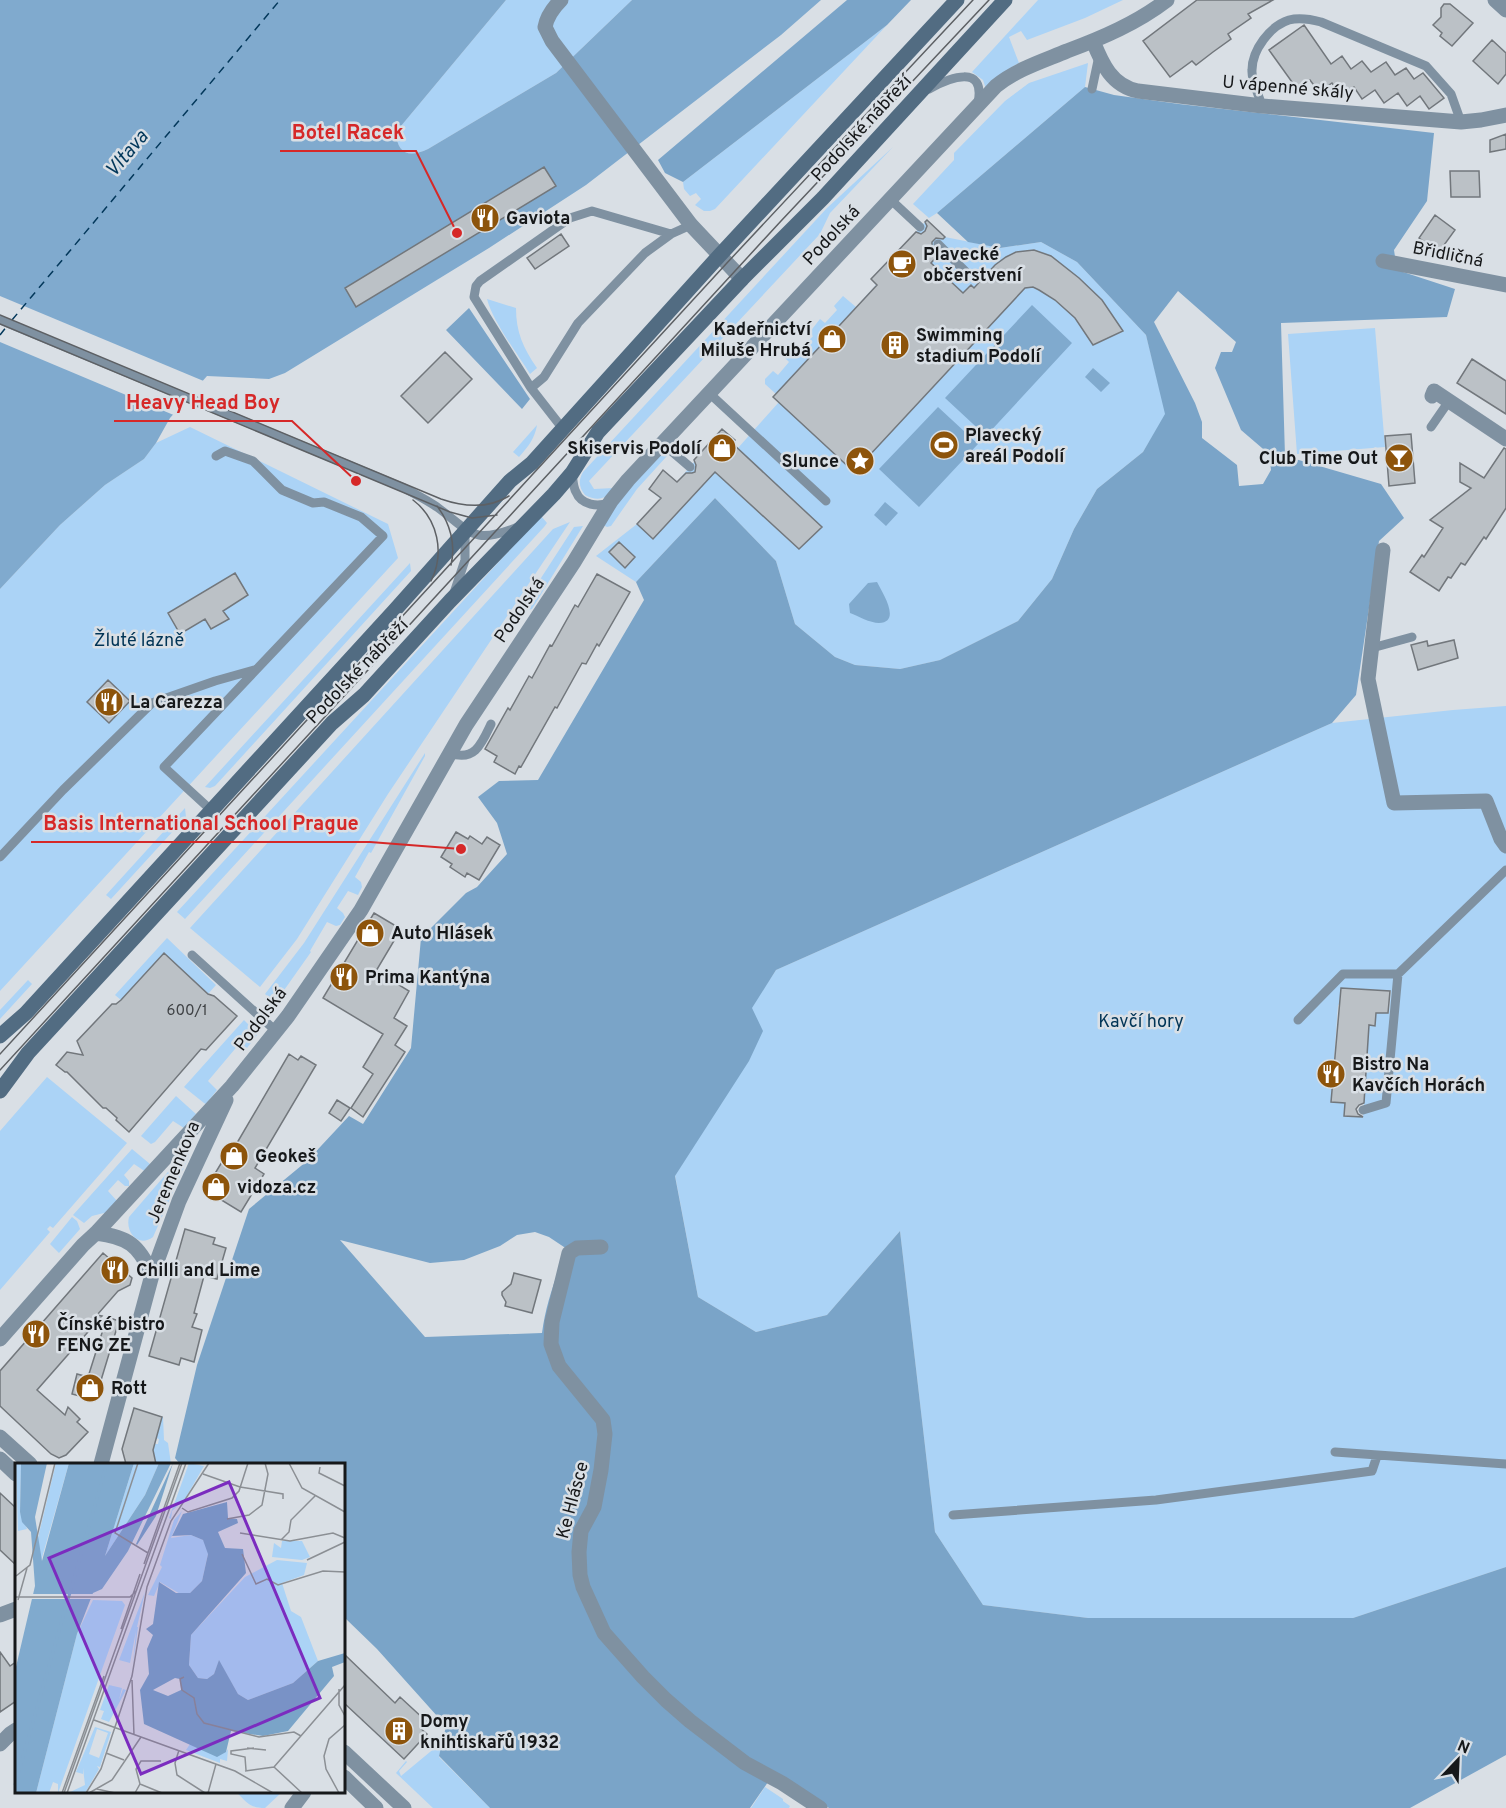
<svg xmlns="http://www.w3.org/2000/svg" width="1506" height="1808" font-family="Overpass,sans-serif">
  <rect width="100%" height="100%" fill="#d9dfe5"/>
  <path fill="#abd3f6" fill-rule="evenodd" d="M506,0H632L556,73L428,149C409,158 397,154 396,132Z
    M1038,0H1123L1085,18L1027,40L1021,31L1009,37L1019,63C1006,70 996,77 986,89L983,80L972,72Z
    M887,25L715,209L710,211H704L695,205L701,199L696,193L690,196L684,189L683,182Z
    M1088,63L1085,87L937,213L929,218L913,204L954,160V153L1005,101L1029,83Z
    M893,147L830,213L820,234L589,481L594,489L614,488C606,499 598,502 585,495C579,487 578,481 583,472L827,208Z
    M927,220L945,237L1000,248L1041,242L1077,262L1146,335L1166,414L1143,452L1097,489L1074,529L1052,579L1018,621L940,660L900,669L855,665L835,657L795,624L776,561L715,498L636,582L596,556L637,524L661,499L649,489L663,470L677,482L722,429L735,440L733,443L738,448L779,402L773,397L776,394L765,384V379L773,371L778,375L789,362L785,358L796,345L801,349L813,336L809,333L820,319L825,323L837,310L834,306L843,296L856,307L876,285L871,279Z
    M487,299L516,308C516,332 523,348 537,368L530,374C517,353 493,322 487,299Z
    M1375,328L1385,447L1297,454L1288,334Z
    M537,425C535,438 528,447 519,457L513,452Z
    M190,427L388,524L398,558L0,991V589L60,525L105,485L144,459L156,443Z
    M659,456H667L637,489L611,526L607,527L603,525L621,498Z
    M541,516L547,523L544,527L185,919L177,912Z
    M570,522L388,794L297,939L260,987L190,928L553,529Z
    M583,526L532,609L519,612L574,527Z
    M410,563L411,571L215,786L210,788L205,787Z
    M1506,706V1567L1353,1618H1088L983,1605L935,1532L900,1231L827,1315L756,1332L698,1297L675,1175L749,1060L762,1031L751,1008L776,970L1332,723L1453,710ZM1341,988L1391,991L1389,1013H1376L1375,1025H1369L1363,1117L1345,1116V1103L1331,1102L1338,1005L1340,1004Z
    M425,753V756L371,853L369,852L355,877L361,882L362,887L358,895L348,891L337,908L343,913L345,917L340,925L336,926L327,922L310,951L311,952L275,1003L265,994L304,943Z
    M185,808L186,817L111,899L106,895Z
    M167,938L216,985L208,994L164,953L121,1000L115,995Z
    M28,980L32,984L0,1019V1010Z
    M244,1020L256,1032L257,1035L247,1048L240,1043L208,1081L217,1090L206,1104L204,1103L184,1087Z
    M47,1077L127,1143L53,1228L50,1226L47,1229L50,1232L0,1290V1131Z
    M176,1096L196,1114L184,1128L173,1121L155,1142L151,1144L141,1136Z
    M132,1149L150,1164L146,1172L134,1164L124,1175L129,1181V1186H125L118,1180L108,1191L117,1201L108,1212L92,1216L84,1223L73,1215Z
    M186,1151L189,1152V1156L153,1237C138,1248 125,1232 129,1217Z
    M72,1217L77,1221L80,1229L59,1253L50,1244Z
    M162,1417H163L164,1440L168,1443L171,1464H156L153,1450L154,1444H158L159,1439L156,1438Z
    M442,1742L439,1757L490,1808H433L396,1773L406,1761L407,1762L399,1771L401,1776Z
    M765,1787L783,1799V1801L790,1806L789,1808H751Z
    M236,1792H282L265,1808C249,1808 247,1802 236,1792Z"/>
  <path fill="#7aa4c8" fill-rule="evenodd" d="M847,0H911L887,25L683,182L665,173L658,160Z
    M1085,87L1114,95L1179,104L1434,133L1427,201L1394,250L1397,270L1455,289L1447,317L1281,323L1285,456L1381,484L1404,518L1379,541L1356,695L1332,723L776,970L752,1008L763,1031L749,1061L675,1176L698,1297L756,1332L827,1315L900,1231L935,1532L983,1605L1088,1618H1353L1506,1567V1755L1410,1808H829L775,1772L750,1808H490L439,1756L446,1726L377,1649L344,1617V1464H180L175,1458L197,1365L249,1209L307,1161L349,1116L363,1124L411,1048L421,938L466,893L477,887L507,854L497,823L478,797L499,781L538,780L644,600L636,582L715,498L776,561L795,624L835,657L855,665L900,669L940,660L1018,621L1052,579L1074,529L1097,489L1143,452L1165,414L1146,335L1077,262L1041,242L1000,248L968,242L937,213ZM1178,291L1236,342L1232,352H1221L1215,368L1241,430L1269,454L1271,470L1263,484L1239,486L1237,465L1202,438V422L1195,403L1154,322ZM535,1232L549,1237L567,1249C556,1276 546,1303 542,1333L425,1337L340,1240L430,1263L464,1260L500,1246L517,1235Z
    M469,308L530,399L522,409L446,330Z"/>
  <path fill="#80aace" d="M0,0H506L396,132C397,154 409,158 428,149L556,73L632,0H821L781,35L586,185L489,248L285,373L269,379L207,376L170,418L156,443L144,459L105,485L60,525L0,589Z
    M1032,305L1072,343L986,436L945,398Z
    M1093,368L1110,383L1101,392L1085,377Z
    M938,407L978,444L919,507L879,469Z
    M885,502L898,513L886,526L874,515Z
    M877,582C882,592 902,622 879,623C870,623 858,616 850,613L849,604L868,583Z"/>
  <path fill="#d9dfe5" d="M0,296L206,382L176,416L0,342Z"/>
  <g fill="none" stroke-linecap="round" stroke-linejoin="round">
    <path stroke="#03385b" stroke-width="1.5" stroke-dasharray="8 6" stroke-linecap="butt" d="M12,320L280,0
      M0,335L7,326"/>
  </g>
  <path fill="#bbc1c6" stroke="#72777c" stroke-width="1.5" d="M1197,0H1273L1248,14L1251,18L1228,34L1231,39L1213,52L1196,65L1192,61L1170,77L1143,41Z
    M1444,4H1450L1473,23L1452,46L1440,36L1442,33L1433,25L1441,17V8Z
    M1304,25L1331,64L1342,56L1351,69L1362,61L1371,72L1386,62L1395,75L1406,68L1414,79L1423,73L1444,98L1429,109L1420,96L1407,106L1398,93L1384,103L1375,90L1362,99L1354,87L1341,96L1332,83L1319,92L1310,80L1297,89L1269,50Z
    M1492,40L1506,53V74L1498,84L1473,61Z
    M1506,134V149L1490,152V140Z
    M544,167L556,186L356,307L345,288Z
    M1450,171H1479L1480,197H1451Z
    M1435,215L1455,230L1439,252L1419,238Z
    M927,220L945,237L943,239L936,238L932,242V250L938,255L931,263L963,293L971,285L974,288L995,265L1006,257L1016,252L1034,250L1051,256L1079,278L1102,300L1123,331L1093,345L1075,318L1055,300L1039,290L1033,287L1025,288L854,472L773,397L877,285L871,279L916,232L921,234L925,231L927,226L925,222Z
    M561,234L569,246L535,269L527,258Z
    M445,352L472,379L428,423L401,396Z
    M1472,359L1506,381V414L1457,383Z
    M722,429L735,440L732,443L822,527L799,549L715,472L653,539L637,524L661,498L649,489L663,470L677,482L686,473H692L695,472L696,465L694,460Z
    M1411,434L1415,483L1389,486L1385,436Z
    M1504,448L1506,449V508L1486,539L1484,537L1465,565L1461,563L1451,578L1448,577L1439,591L1410,572L1422,555L1424,557L1443,528L1430,520L1471,488L1460,482V463L1484,478Z
    M619,542L635,557L625,568L609,552Z
    M235,573L248,595L223,611L229,619L211,629L205,619L180,634L168,613Z
    M597,574L630,592L599,646L597,644L586,664L582,663L557,708L555,707L521,767L519,766L515,774L494,762L497,756L485,749L508,708L510,710L529,676L532,678L550,645L552,646L575,605L578,607Z
    M1454,640L1458,658L1418,670L1411,645L1427,641L1428,646Z
    M108,680L130,701L109,723L87,702Z
    M456,832L468,839L470,836L482,844L487,837L500,845L479,880L467,873L465,877L450,867L452,864L441,857Z
    M374,913L401,929L376,971L409,991L394,1018L407,1026L395,1045L405,1052L363,1117L351,1108L373,1074L363,1067L383,1034L323,998Z
    M164,953L208,994L214,996L237,1016L206,1050L201,1049L129,1132L116,1120L117,1118L106,1108H103L67,1072H65L56,1065L67,1052L83,1055L77,1041L112,1004H116L121,1000Z
    M1341,988L1390,991L1388,1013H1376L1375,1026L1369,1025L1364,1103L1359,1105L1356,1109L1358,1114L1363,1117L1344,1116L1345,1103L1331,1102Z
    M289,1054L298,1060L301,1056L316,1065L255,1168L264,1174L241,1212L205,1190L234,1142L237,1143Z
    M337,1100L350,1108L341,1121L329,1113Z
    M185,1229L215,1238L213,1244L226,1248L217,1279L204,1276L194,1313L197,1314L192,1327L202,1330L194,1362L181,1358L179,1365L149,1356Z
    M103,1253L132,1278L130,1285L118,1291L97,1315L102,1316L37,1390L65,1415L68,1407L80,1419L77,1422L88,1432L66,1455L59,1458L51,1454L0,1406V1371Z
    M514,1273L541,1280L532,1313L505,1306L506,1302L502,1295V1292L511,1284Z
    M107,1317L119,1321L95,1400L72,1394L77,1374L88,1377Z
    M134,1408L162,1417L153,1450L156,1464H126L122,1449Z
    M0,1493L16,1508V1565L0,1550Z
    M0,1652L10,1666L16,1662V1701L0,1712Z
    M344,1654L395,1703L400,1697L426,1721L420,1728L427,1734L404,1759L344,1703Z"/>
  <g fill="none" stroke-linecap="round" stroke-linejoin="round">
    <path stroke="#7f91a1" stroke-width="9" d="M929,89C949,78 986,63 978,103
      M1092,89L1099,56
      M1262,106C1259,95 1251,81 1252,70C1252,50 1270,26 1289,20C1300,17 1310,19 1321,22L1426,66L1451,94L1461,122
      M891,200L920,227
      M671,234L592,211L570,218L480,281L476,286L474,297L531,388L544,377L578,323L645,253L671,234L691,225
      M938,244L967,273
      M0,320L404,488C415,494 427,500 437,507C472,533 473,545 518,527
      M531,388L563,429
      M709,393L826,501
      M1431,427L1449,401
      M662,443L690,467
      M572,473C573,479 573,487 576,492C581,505 599,508 609,502
      M454,593L465,560V531
      M1372,648L1412,637
      M450,753C475,762 482,743 491,724
      M212,811L164,767L383,536L361,517L324,502L313,503L282,490L253,461L225,451L216,456
      M0,857L63,790L152,703L215,681L254,670
      M192,955L277,1032
      M1298,1020L1343,974H1398L1506,870
      M1363,1110L1386,1103L1398,974
      M1335,1452L1506,1464
      M953,1515L1156,1500L1372,1471L1377,1456"/>
    <path stroke="#7f91a1" stroke-width="15" d="M561,0C553,8 547,16 545,27L552,41L691,225L742,279
      M1495,0L1506,10
      M1093,41C1102,64 1112,86 1138,91L1262,106L1461,122L1481,120L1506,115
      M1383,261L1506,285
      M1432,396L1434,391L1506,439
      M1383,550L1368,679L1394,803L1486,801L1501,839L1506,846
      M96,1233C128,1237 139,1245 152,1275
      M601,1247L577,1248L569,1253L552,1322L551,1344L559,1366L603,1420L605,1434L601,1470L594,1507L581,1531L579,1552L580,1575L583,1587L604,1633L643,1677L666,1700L690,1721L745,1763L782,1783L820,1808
      M0,1339L83,1245L96,1233L232,1086L288,1016L361,910L466,725L574,562L611,501L628,480L996,86C1017,69 1043,61 1067,51C1102,38 1137,23 1167,0
      M101,1464L152,1275L179,1201L226,1100
      M0,1615L16,1609
      M0,1744L10,1734L16,1730"/>
    <path stroke="#7f91a1" stroke-width="15" d="M0,1437L30,1464
      M0,1459L16,1474
      M344,1752L404,1808
      M344,1777L376,1808
      M292,1808L304,1792"/>
    <path stroke="#526c82" stroke-width="15" d="M0,1036L26,1013L395,610L510,481L532,463L719,256L957,0
      M0,1091L28,1053L332,723L364,695L450,601L554,494L572,473L598,432L742,279L823,198L1005,0"/>
    <path stroke="#5d6064" stroke-width="1.5" d="M0,315L441,499C464,507 488,509 509,496
      M0,324L450,512L472,518L497,515
      M413,500C438,519 445,553 431,581
      M437,506C450,523 456,544 451,565
      M0,1054L726,264L973,0
      M0,1070L781,221L989,0"/>
  </g>
  <defs>
    <g id="restaurant-disc" transform="scale(1.5)"><circle r="9.5" fill="#8d540b" stroke="#d9dfe5"/><path d="M-5-6h1v4h1v-4h1v4h1v-4h1v5L-1.5 .5V6h-2V.5L-5-1ZM5-6V6H3V1.5H1.5Q1.5-4 5-6Z" fill="#fff"/></g>
    <g id="cafe-disc" transform="scale(1.5)"><circle r="9.5" fill="#8d540b" stroke="#d9dfe5"/><path d="M-5.5-4.5H6V0H3Q3 3.5 0 3.5H-2.5Q-5.5 3.5-5.5 0ZM3-3.2v2h1.7v-2ZM-6 4.5H4V6H-6Z" fill="#fff"/></g>
    <g id="shop-disc" transform="scale(1.5)"><circle r="9.5" fill="#8d540b" stroke="#d9dfe5"/><path d="M-5-2.5h2.3a2.7 3.5 0 0 1 5.4 0H5L5.5 6h-11ZM-1.5-2.5h3a1.5 2.3 0 0 0-3 0Z" fill="#fff"/></g>
    <g id="building-disc" transform="scale(1.5)"><circle r="9.5" fill="#8d540b" stroke="#d9dfe5"/><path d="M-4-6H4V6H1V3H-1V6H-4ZM-2.5-4.3h1.7v1.8h-1.7ZM.8-4.3h1.7v1.8H.8ZM-2.5-1h1.7V.8h-1.7ZM.8-1h1.7V.8H.8Z" fill="#fff"/></g>
    <g id="stadium-disc" transform="scale(1.5)"><circle r="9.5" fill="#8d540b" stroke="#d9dfe5"/><path d="M0-5a6.5 5 0 1 0 0 10a6.5 5 0 1 0 0-10ZM-3.5-1.8h7v3.6h-7Z" fill="#fff"/></g>
    <g id="bar-disc" transform="scale(1.5)"><circle r="9.5" fill="#8d540b" stroke="#d9dfe5"/><path d="M-6-5H6L.8 .8V4.5H3.5V6h-7V4.5H-.8V.8Z" fill="#fff"/></g>
    <g id="sight-disc" transform="scale(1.5)"><circle r="9.5" fill="#8d540b" stroke="#d9dfe5"/><path d="M0-6L1.8-2.2L6-1.7L2.9 1.2L3.7 5.4L0 3.3L-3.7 5.4L-2.9 1.2L-6-1.7L-1.8-2.2Z" fill="#fff"/></g>
  </defs>
  <g fill-rule="evenodd">
    <use href="#restaurant-disc" x="485" y="218"/>
    <use href="#cafe-disc" x="902" y="264"/>
    <use href="#shop-disc" x="832" y="339"/>
    <use href="#building-disc" x="895" y="345"/>
    <use href="#stadium-disc" x="944" y="445"/>
    <use href="#shop-disc" x="722" y="448"/>
    <use href="#bar-disc" x="1399" y="458"/>
    <use href="#sight-disc" x="860" y="461"/>
    <use href="#restaurant-disc" x="109" y="702"/>
    <use href="#shop-disc" x="370" y="933"/>
    <use href="#restaurant-disc" x="344" y="977"/>
    <use href="#restaurant-disc" x="1331" y="1074"/>
    <use href="#shop-disc" x="234" y="1156"/>
    <use href="#shop-disc" x="216" y="1187"/>
    <use href="#restaurant-disc" x="115" y="1270"/>
    <use href="#restaurant-disc" x="36" y="1334"/>
    <use href="#shop-disc" x="90" y="1388"/>
    <use href="#building-disc" x="399" y="1731"/>
  </g>
  <g text-anchor="middle" stroke-width="5" stroke-linejoin="round" paint-order="stroke">
    <g font-size="15" fill="#3f4245">
      <text x="187" y="1015">600/1</text>
    </g>
    <g font-size="18" fill="#16181a" stroke="#d9dfe5">
      <text transform="translate(1288 87) rotate(5)" y="6">U vápenné skály</text>
      <text transform="translate(861 128) rotate(-47)" y="6">Podolské nábřeží</text>
      <text transform="translate(831 235) rotate(-47)" y="6">Podolská</text>
      <text transform="translate(1448 254) rotate(11)" y="6">Břidličná</text>
      <text transform="translate(519 610) rotate(-56)" y="6">Podolská</text>
      <text transform="translate(357 671) rotate(-46)" y="6">Podolské nábřeží</text>
      <text transform="translate(260 1019) rotate(-53)" y="6">Podolská</text>
      <text transform="translate(173 1172) rotate(-67)" y="6">Jeremenkova</text>
      <text transform="translate(572 1500) rotate(-75)" y="6">Ke Hlásce</text>
    </g>
    <g font-size="18" font-weight="bold" fill="#16181a" stroke="#d9dfe5" text-anchor="start">
      <text x="506" y="224">Gaviota</text>
      <text x="923" y="260">Plavecké<tspan x="923" dy="21">občerstvení</tspan></text>
      <text x="811" y="335" text-anchor="end">Kadeřnictví<tspan x="811" dy="21">Miluše Hrubá</tspan></text>
      <text x="916" y="341">Swimming<tspan x="916" dy="21">stadium Podolí</tspan></text>
      <text x="965" y="441">Plavecký<tspan x="965" dy="21">areál Podolí</tspan></text>
      <text x="701" y="454" text-anchor="end">Skiservis Podolí</text>
      <text x="1378" y="464" text-anchor="end">Club Time Out</text>
      <text x="839" y="467" text-anchor="end">Slunce</text>
      <text x="130" y="708">La Carezza</text>
      <text x="391" y="939">Auto Hlásek</text>
      <text x="365" y="983">Prima Kantýna</text>
      <text x="1352" y="1070">Bistro Na<tspan x="1352" dy="21">Kavčích Horách</tspan></text>
      <text x="255" y="1162">Geokeš</text>
      <text x="237" y="1193">vidoza.cz</text>
      <text x="136" y="1276">Chilli and Lime</text>
      <text x="57" y="1330">Čínské bistro<tspan x="57" dy="21">FENG ZE</tspan></text>
      <text x="111" y="1394">Rott</text>
      <text x="420" y="1727">Domy<tspan x="420" dy="21">knihtiskařů 1932</tspan></text>
    </g>
    <g font-size="18" fill="#003456" stroke="#d9dfe5">
      <text x="139" y="646">Žluté lázně</text>
      <text x="1141" y="1027">Kavčí hory</text>
    </g>
    <g font-size="20" font-style="italic" fill="#03385b" stroke="#d9dfe5">
      <text transform="translate(126 153) rotate(-50)" y="7">Vltava</text>
    </g>
  </g>
  <g transform="translate(15 1463)">
    <rect width="330" height="330" fill="#d9dfe5"/>
    <path d="M1,0L6,1L5,49L12,66L3,68ZM41,0H54L26,98L21,83ZM119,0H144L130,32L90,93ZM174,0L189,3L170,36L157,48L156,56L154,55ZM167,48L156,75L176,72L188,77L194,86L187,118L175,130L167,132L145,119L139,133L133,132L147,104L145,102L159,57ZM267,78H287L295,94L287,97L257,94L259,80L266,85ZM262,97L292,100L289,112L267,120L276,148L286,154L303,198L278,220L233,237L223,231L204,198L199,211L192,216L183,215L174,202L176,172L230,114ZM130,129L122,164H123L121,179L118,201L121,168L115,200L104,197ZM78,137L107,138L110,142L43,330V321L38,319L34,330H21L62,171ZM94,222L107,225L104,237L108,226L111,227L94,259L86,256L89,248L85,247ZM80,264L96,269L85,304L82,303L84,306L70,330H53L70,322L68,305V311L61,309ZM82,266L93,270L84,295L74,291ZM175,281L211,289L213,286L212,298L205,296V300L171,287Z" fill="#abd3f6" fill-rule="evenodd"/>
    <path d="M158,0L141,53L122,82L121,81ZM212,39L213,55L222,56L223,60L203,69L210,85L228,86L231,110L176,172L174,202L183,215L192,216L199,211L204,197L223,231L233,237L278,220L303,198L330,190V199L317,204L319,213L273,268L248,273L216,268L211,289L202,294L129,261L125,227L134,211L132,186L138,172L131,166L138,161L144,119L161,130H175L187,118L193,91L188,77L176,72L157,73L168,51ZM160,215L165,216L166,227L153,233L138,227Z" fill="#7aa4c8" fill-rule="evenodd"/>
    <path d="M6,0H32L20,54L27,98L54,0H119L90,93L130,32L144,0H156L113,88L87,126L78,130L62,171L21,330H0V208L20,123L16,69L7,59L5,49Z" fill="#80aace"/>
    <path d="M15,131H84L79,136H14Z" fill="#d9dfe5"/>
    <path fill="none" stroke="#80aace" stroke-width="3" d="M0,322L92,0"/>
    <path fill="none" stroke="#8b8f94" stroke-width="1.5" d="M123,0L100,70L133,90M274,0L287,25L330,49M305,4L304,10L330,23M188,11L225,24L268,31V36M167,45L173,49L217,35L224,28L233,0M212,56L234,52L247,42L253,11L250,0M0,64V151M225,70L275,78L318,70L330,75M266,77L274,69L276,57L300,33M227,91L241,121L252,116L263,122L308,108L330,109M292,97L330,79M129,101L165,0M1,113L15,102L40,0M0,134H115L122,127M3,137L12,105M106,166L125,111M169,214L165,216L167,227L179,235L182,251L189,260L244,274L279,269L286,273M117,217L119,272M324,226V242L330,253M79,257L220,308L258,330M232,285L251,287M164,287L160,300L162,312L190,330M91,290L109,297M259,304L330,222M259,304L287,330M231,307L230,294L216,291V288L239,285M230,308L259,304M125,321L121,306L126,298H146M82,326L100,330M47,330L89,213M49,330L167,0M52,330L171,0M71,330L86,306L117,213L132,124L156,58L194,0M74,330L97,317L126,274M120,330L125,321L147,330M193,330L201,301M324,330L311,306L309,293L314,276L330,262"/>
    <path fill="#7b2cbf" fill-opacity="0.15" stroke="#7b2cbf" stroke-width="3" d="M214,19L305,235L126,311L34,95Z"/>
    <rect width="330" height="330" fill="none" stroke="#16181a" stroke-width="3"/>
  </g>
  <path fill="none" stroke="#d62828" stroke-width="2" d="M457 233L416 151H280M356 481L292 421H114M461 849L370 842H31"/>
  <g fill="#d62828" stroke="#d9dfe5" stroke-width="2">
    <circle cx="457" cy="233" r="6"/>
    <circle cx="356" cy="481" r="6"/>
    <circle cx="461" cy="849" r="6"/>
  </g>
  <g font-size="20" text-anchor="middle" font-weight="bold" fill="#d62828" stroke="#d9dfe5" stroke-width="5" stroke-linejoin="round" paint-order="stroke">
    <text x="348" y="139">Botel Racek</text>
    <text x="203" y="409">Heavy Head Boy</text>
    <text x="201" y="830">Basis International School Prague</text>
  </g>
  <g transform="translate(1458 1760) rotate(23)" stroke="#d9dfe5" stroke-width="4.5" paint-order="stroke">
  <path d="M0-4.5L10 22L0 15L-10 22Z" fill="#16181a"/>
  <text y="-9" font-size="16" font-weight="bold" text-anchor="middle" fill="#16181a">N</text>
  </g>
</svg>
